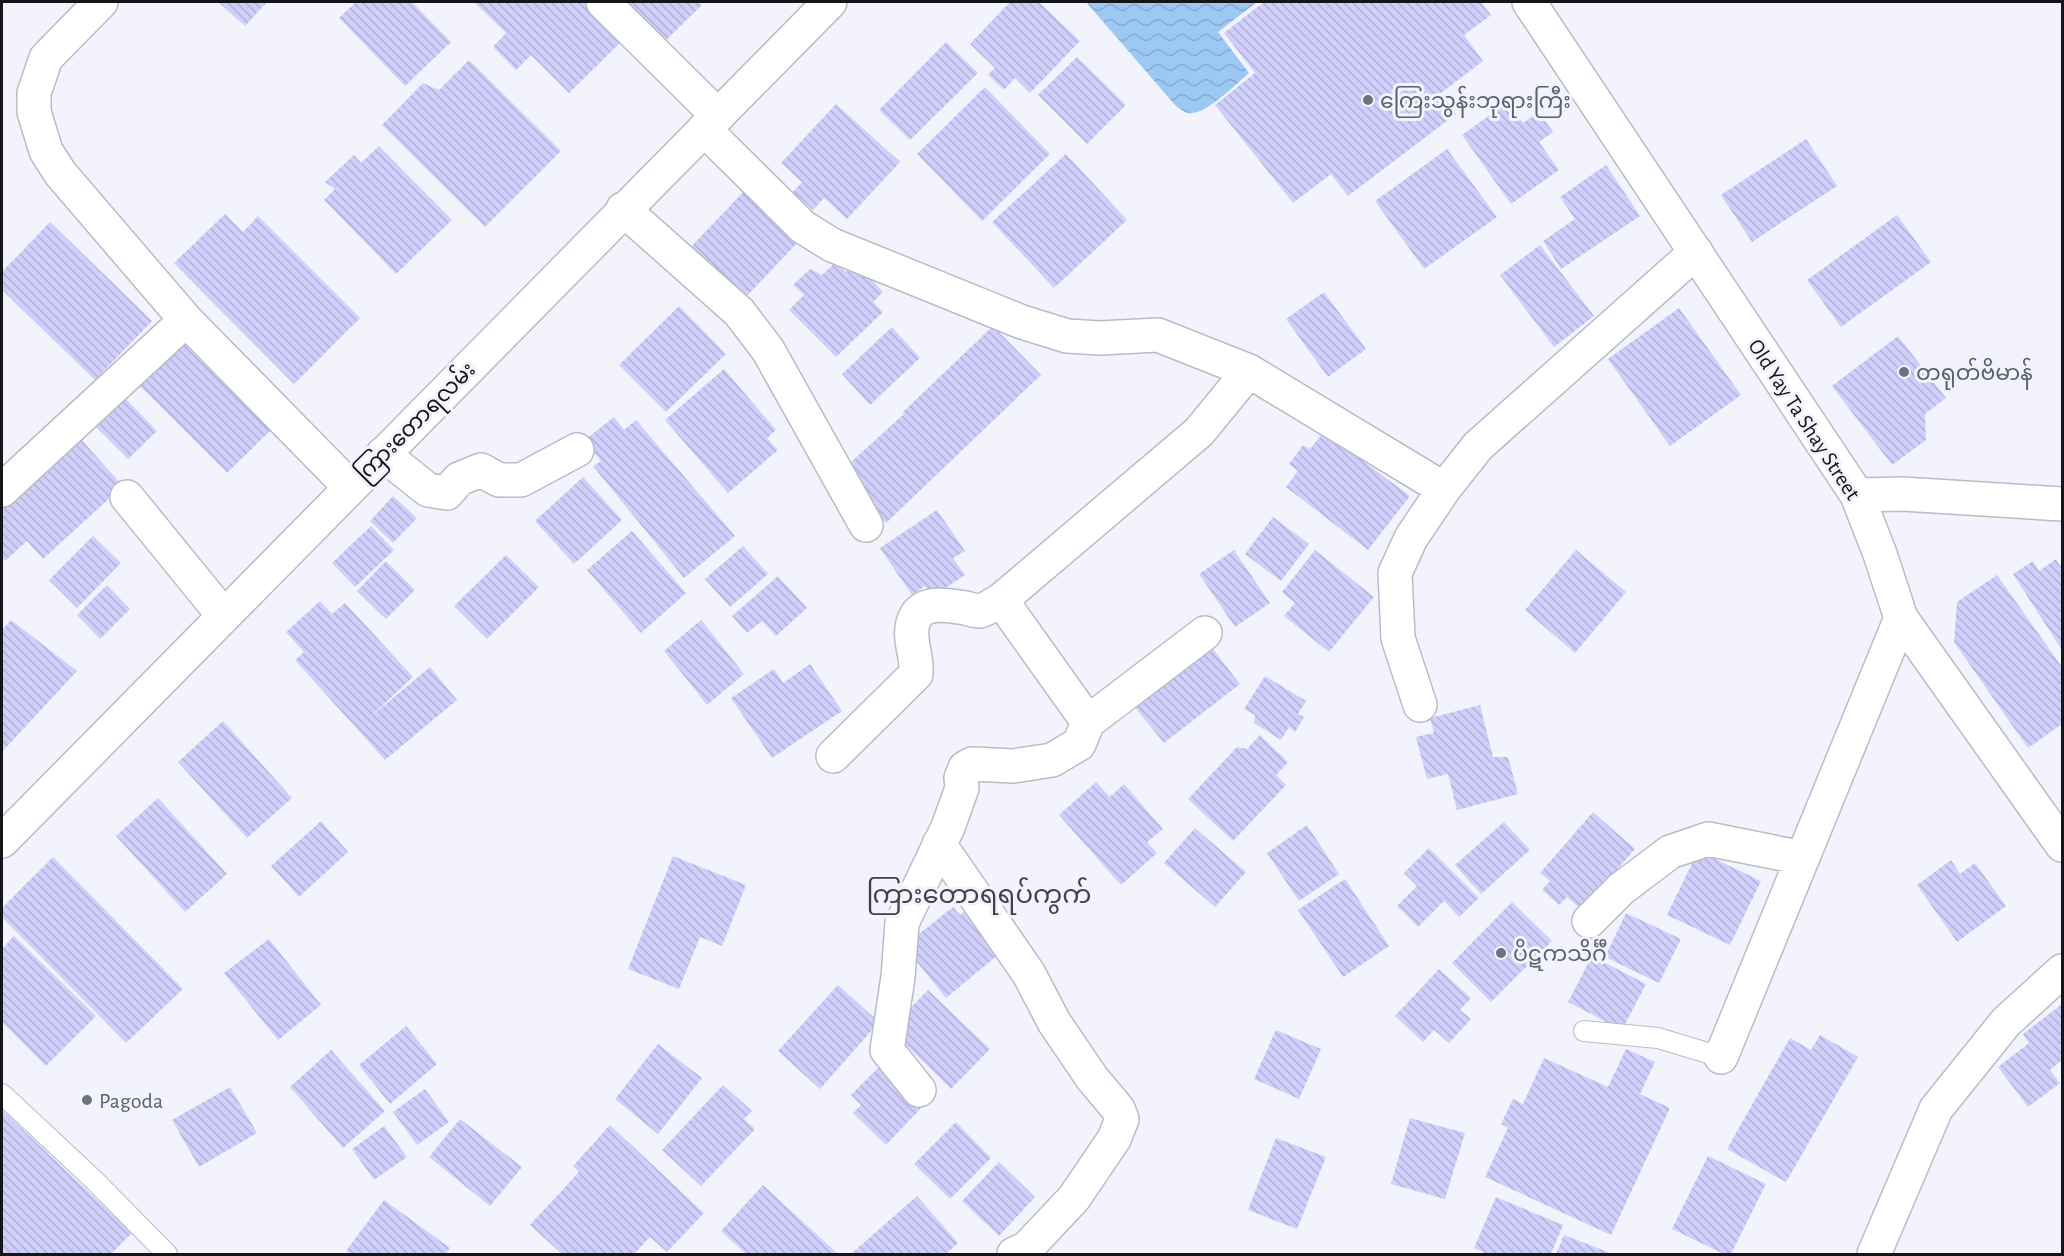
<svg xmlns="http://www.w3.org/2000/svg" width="2064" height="1256" font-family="'Alegreya Sans','Noto Sans Myanmar',sans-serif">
  <defs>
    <pattern id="water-waves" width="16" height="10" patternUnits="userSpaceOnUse" patternTransform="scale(1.5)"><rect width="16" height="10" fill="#9cc8f4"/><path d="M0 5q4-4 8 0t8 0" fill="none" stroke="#86abd1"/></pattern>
    <pattern id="building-back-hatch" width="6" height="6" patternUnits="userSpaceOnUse" patternTransform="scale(1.5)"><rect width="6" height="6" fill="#cfcffc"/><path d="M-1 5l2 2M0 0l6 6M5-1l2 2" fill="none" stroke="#b1b1d7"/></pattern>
  </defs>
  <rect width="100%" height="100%" fill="#f2f3fd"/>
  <path fill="url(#water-waves)" d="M1086,2H1257L1218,32L1249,73C1236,84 1205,116 1188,113C1183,112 1179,108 1175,105Z"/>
  <path fill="url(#building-back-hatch)" d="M218,2H267L245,26Z
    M356,2H412L451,42L405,86L339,18Z
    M474,2H588L625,38L569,93L531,55L516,70L493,47L506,33Z
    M618,2H699L702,5L661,45Z
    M1010,2H1039L1080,41L1030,93L1015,78L1004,90L988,75L995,68L970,44Z
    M1264,2H1481L1491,15L1464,35L1483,61L1441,93L1456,114L1348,196L1331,174L1293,203L1215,105L1255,73L1224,33Z
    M946,42L978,73L910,140L879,110Z
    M1077,57L1126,105L1087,144L1038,95Z
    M469,60L561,151L485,227L382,125L423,83L439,90Z
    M985,87L1050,154L982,221L917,154Z
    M1508,102L1523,123L1539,112L1553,132L1539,142L1559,170L1511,204L1462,135Z
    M836,104L900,162L847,219L824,198L813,210L793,192L802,182L781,163Z
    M1806,139L1837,186L1752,242L1721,195Z
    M379,146L452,220L396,274L324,200L335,189L325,182L354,155L361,163Z
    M1447,149L1497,217L1424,269L1375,201Z
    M1066,154L1127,220L1054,288L992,222Z
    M1606,165L1640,216L1561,269L1543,241L1575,219L1560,197Z
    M748,187L802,238L742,301L688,250Z
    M225,214L243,232L258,216L360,318L294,384L174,263Z
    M1897,215L1931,262L1841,327L1807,280Z
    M50,222L152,321L95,380L2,290V272Z
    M1540,245L1594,316L1554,347L1500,275Z
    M836,262L846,272L856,263L883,292L873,302L883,312L836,357L789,310L804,295L793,285L810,269L822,275Z
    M1324,292L1366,349L1328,377L1286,319Z
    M679,306L726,354L666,412L619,365Z
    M1679,308L1741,395L1670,446L1608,359Z
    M993,326L1041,375L886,523L840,472L904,414L903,412Z
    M892,327L920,358L870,405L842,374Z
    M1898,336L1946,398L1925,414L1926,440L1892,465L1832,386Z
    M179,339L271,430L227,473L136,382Z
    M724,369L776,430L767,438L778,450L728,493L665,420Z
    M122,395L157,431L128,459L93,424Z
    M614,417L624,430L636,420L735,536L684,578L593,466L601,461L585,440Z
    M1324,432L1410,496L1368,550L1286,487L1298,471L1289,464L1303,445L1310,449Z
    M78,436L123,486L43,559L27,541L5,561L2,557V506Z
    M583,477L622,520L574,564L535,521Z
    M393,496L417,518L393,543L370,521Z
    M937,510L965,551L953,558L965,575L932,597L925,586L912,595L880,548Z
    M1273,517L1309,544L1281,581L1245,554Z
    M371,526L394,550L355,587L332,563Z
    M632,531L686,593L641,633L587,570Z
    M93,536L121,563L77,608L49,580Z
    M743,546L768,574L730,607L705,579Z
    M1234,550L1270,603L1235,627L1199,574Z
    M1315,550L1374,597L1329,652L1284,616L1295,603L1282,592Z
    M1576,550L1626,592L1575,653L1525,610Z
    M506,555L539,587L487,639L454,606Z
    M2056,559L2060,566L2062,564V650L2013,574L2033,561L2039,571Z
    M386,561L415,590L386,619L357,591Z
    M1997,575L2062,667V724L2028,748L1954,642L1957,602Z
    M778,576L807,608L776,636L762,621L747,633L732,616Z
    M107,585L130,609L100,639L77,615Z
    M320,601L332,614L345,603L413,677L368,719L430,667L457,700L385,760L295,660L304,652L286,632Z
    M11,620L77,671L2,752V630Z
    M701,620L744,674L707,705L664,651Z
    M1206,640L1240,684L1164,743L1129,700Z
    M810,664L842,711L772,758L731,698L774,669L783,683Z
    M1265,676L1306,701L1298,714L1304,717L1295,732L1289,727L1281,740L1254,723L1255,715L1244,709Z
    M1480,705L1493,757H1508L1518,794L1457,810L1448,774L1427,779L1416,737L1434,733L1430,718Z
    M223,721L292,798L247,838L178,762Z
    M1260,735L1288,762L1276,775L1286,785L1233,841L1188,799L1237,747L1247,749Z
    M1096,782L1110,797L1124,784L1163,829L1147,842L1157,853L1121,885L1059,815Z
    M158,798L227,874L185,912L116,836Z
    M1593,812L1635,849L1582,910L1567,897L1559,905L1542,890L1550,881L1540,873Z
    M321,821L348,852L299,897L271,866Z
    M1504,822L1530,850L1481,894L1455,865Z
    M1307,825L1339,874L1299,901L1267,853Z
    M1195,828L1246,872L1215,907L1164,863Z
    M1429,848L1479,898L1459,917L1444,901L1418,927L1397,906L1417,886L1404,873Z
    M1698,851L1761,881L1730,945L1667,915Z
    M673,856L746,885L722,946L700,937L679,989L628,969Z
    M53,857L183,989L126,1043L2,917V908Z
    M1951,860L1960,874L1975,863L2006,906L1957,942L1917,885Z
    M1345,879L1389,946L1343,977L1298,910Z
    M1512,902L1552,941L1491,1002L1452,963Z
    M953,907L960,915L970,907L1005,949L946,998L904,946Z
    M1626,913L1681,939L1659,983L1605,957Z
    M14,936L96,1016L46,1066L2,1022V949Z
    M269,939L321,1005L278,1040L224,973Z
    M1592,956L1646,984L1622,1030L1568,1002Z
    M1439,969L1471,998L1460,1010L1471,1019L1449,1043L1434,1030L1423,1042L1395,1016Z
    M838,985L879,1022L820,1089L778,1051Z
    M928,990L990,1049L951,1089L890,1029Z
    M2062,1004V1060L2050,1070L2060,1083L2028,1107L1998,1067L2029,1043L2023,1034Z
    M406,1026L437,1064L390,1104L359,1065Z
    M1276,1030L1321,1049L1299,1099L1254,1079Z
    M1820,1035L1858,1057L1786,1182L1727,1149L1790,1038L1811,1050Z
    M658,1044L702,1078L658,1134L615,1099Z
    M1626,1049L1655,1062L1640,1094L1670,1108L1611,1235L1485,1177L1508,1128L1501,1124L1513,1099L1523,1104L1544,1058L1608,1087Z
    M331,1050L385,1111L343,1148L290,1087Z
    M879,1067L921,1108L886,1145L853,1113L861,1105L851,1095Z
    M723,1085L752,1111L744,1119L755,1129L701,1186L662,1150Z
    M230,1087L257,1133L199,1167L172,1120Z
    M425,1089L449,1122L417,1145L393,1112Z
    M2,1110L132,1233L111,1254H2Z
    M1410,1118L1465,1133L1445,1199L1391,1184Z
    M460,1119L522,1167L490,1206L429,1157Z
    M956,1122L991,1158L950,1199L914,1164Z
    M610,1125L704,1213L667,1252L650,1237L634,1254H562L530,1225L579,1172L573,1166Z
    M384,1126L407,1157L374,1180L352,1149Z
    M1276,1138L1326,1157L1297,1229L1248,1210Z
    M1708,1156L1766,1184L1731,1254H1724L1672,1229Z
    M999,1162L1035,1197L999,1236L962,1201Z
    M763,1185L838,1254H746L721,1231Z
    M917,1196L958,1243L946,1254H851Z
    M1496,1197L1563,1225L1551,1254H1482L1483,1252L1474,1248Z
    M384,1200L450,1248L445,1254H351L346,1251Z
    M1564,1235L1613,1254H1556Z"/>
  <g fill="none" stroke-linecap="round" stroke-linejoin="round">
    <g stroke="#bbbbc5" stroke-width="22">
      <path id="lane" d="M1584,1031L1658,1038L1721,1057
        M2,1094L94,1180L167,1254"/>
    </g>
    <g stroke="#bbbbc5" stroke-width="36">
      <path id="street" d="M101,2L46,58L34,93V112L46,151L60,173L186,320L350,487
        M603,2L718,116
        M704,129L803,227L832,245L1022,322L1067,336L1100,338L1158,335L1249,371L1444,489
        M623,209L739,312L768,350L866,525
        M383,454L428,490L447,493L459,479L481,470L499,480H521L577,450
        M2,490L186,320
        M1857,495L1903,494L2062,504
        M127,497L224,616
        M1001,600L1088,722L1205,633
        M1420,705L1398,638L1395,573L1411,538L1444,489L1478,446L1696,252
        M833,756L916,674C918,657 908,640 913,623C920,599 947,605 966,608C969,609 976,611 980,611C986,610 995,603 1001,600L1199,432L1249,371
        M939,844L1029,974L1054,1022L1092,1078L1118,1109L1122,1119L1114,1139L1074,1198L1027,1248L1014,1254
        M1589,921L1621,889L1670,852L1708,839L1803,858
        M1721,1057L1901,618
        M919,1090L887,1050L898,977L902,923L948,827L962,788L961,778L965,768L972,764L1013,766L1052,760L1079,744L1088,722
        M1874,1254L1936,1109L2006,1022L2062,971"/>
    </g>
    <g stroke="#bbbbc5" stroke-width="36">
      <path id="secondary" d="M1529,2L1857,495L1880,554L1901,618L2062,845
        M2,841L830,2"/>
    </g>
    <use href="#lane" stroke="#fff" stroke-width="20"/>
    <use href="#street" stroke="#fff" stroke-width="33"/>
    <use href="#secondary" stroke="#fff" stroke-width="33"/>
  </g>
  <g fill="#6b7280" stroke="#f2f3fd" stroke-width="2">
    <circle cx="1368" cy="100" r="6"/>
    <circle cx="1904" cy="372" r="6"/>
    <circle cx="1501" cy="953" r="6"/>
    <circle cx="87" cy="1100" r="6"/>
  </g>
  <g text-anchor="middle" stroke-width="6" stroke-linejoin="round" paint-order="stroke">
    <g font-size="22" fill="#5b616d" stroke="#f2f3fd" text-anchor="start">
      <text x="1380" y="108">ကြေးသွန်းဘုရားကြီး</text>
      <text x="1916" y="380">တရုတ်ဗိမာန်</text>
      <text x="1513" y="961">ပိဋကသိင်္ဂီ</text>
      <text x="99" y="1108">Pagoda</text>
    </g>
    <g font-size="22" fill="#151519" stroke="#f2f3fd">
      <text transform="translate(1805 419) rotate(57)" y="8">Old Yay Ta Shay Street</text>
      <text transform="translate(415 421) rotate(-45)" y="8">ကြားတောရလမ်း</text>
    </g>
    <g font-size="26" fill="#41414a" stroke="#f2f3fd">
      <text x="979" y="903">ကြားတောရရပ်ကွက်</text>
    </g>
  </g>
  <rect width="2064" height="1256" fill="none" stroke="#151519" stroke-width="6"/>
</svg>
